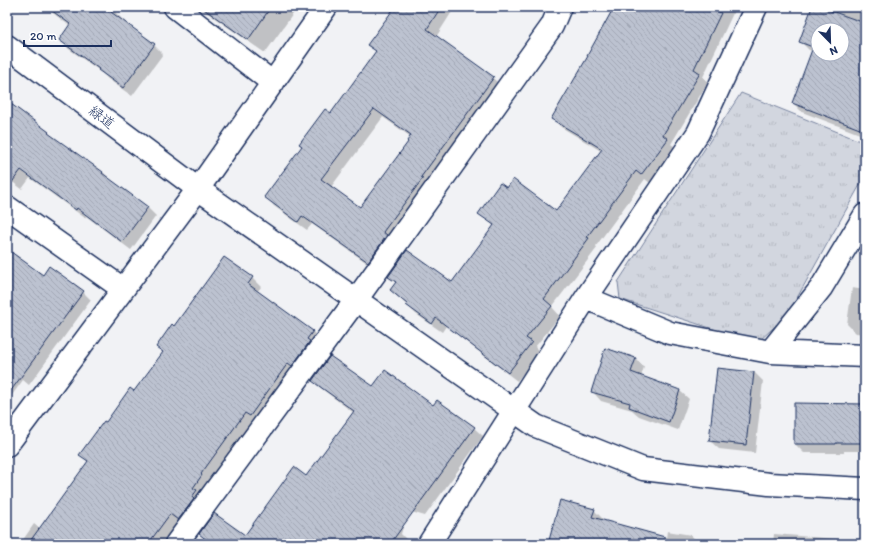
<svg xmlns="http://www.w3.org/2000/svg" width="872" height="551" font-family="Itim,'Klee One',sans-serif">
  <defs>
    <pattern id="park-tufts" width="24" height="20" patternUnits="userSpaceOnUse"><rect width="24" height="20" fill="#d2d6df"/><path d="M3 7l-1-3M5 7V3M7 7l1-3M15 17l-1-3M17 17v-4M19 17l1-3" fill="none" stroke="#b4b8c2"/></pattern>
    <pattern id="building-back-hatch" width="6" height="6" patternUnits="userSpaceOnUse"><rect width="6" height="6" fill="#bcc2d0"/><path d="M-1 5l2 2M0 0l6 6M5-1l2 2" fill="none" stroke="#a1a7b5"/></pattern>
  </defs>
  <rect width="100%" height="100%" fill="#f1f2f5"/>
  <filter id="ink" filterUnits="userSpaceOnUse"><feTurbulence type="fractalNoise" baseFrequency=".025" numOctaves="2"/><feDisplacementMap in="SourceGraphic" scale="8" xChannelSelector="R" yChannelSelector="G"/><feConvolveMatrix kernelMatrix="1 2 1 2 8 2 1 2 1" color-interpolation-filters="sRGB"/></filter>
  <g filter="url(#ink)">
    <path fill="url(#park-tufts)" stroke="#76829e" d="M741,93L865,143V176L788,314L757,343L620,299L618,282Z"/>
    <path fill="#0003" fill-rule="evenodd" d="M45,7H108L115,12L124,21L123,22L154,45L163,54L132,96L108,79L100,71L69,49L60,40L70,26Z
      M199,7H298L265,53Z
      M407,7H455L436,37L493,78L502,87L377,270L312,224L307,230L274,206L266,197L331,114L377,53L369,45ZM383,117L411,137L410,142L360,209L331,187Z
      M613,7H736L703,77L708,82L671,144L676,148L650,183L645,179L596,246L597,248L552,307L560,316L535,347L540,352L517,381L446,326L442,332L416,314L391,290L396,283L389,277L452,283L494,226L480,214L557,213L601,151L561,127L552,118L589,56Z
      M813,7H865V136L802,112L793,103L813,51L809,50L800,41ZM818,30H842V54H818Z
      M7,89L13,95L7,103L48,132L54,138L103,172L112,181L147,207L156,216L131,250L86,216L85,218L30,178L22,189L7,178Z
      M7,250L43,276L50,268L83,292L91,300L29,385L23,380L7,402Z
      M225,258L252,278L261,287L257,292L313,332L321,341L187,528L179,522L163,544H20L34,524L40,529L88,462L81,455L106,424L134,393L163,353L157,346L174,328Z
      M852,288L865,290V334L856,333L847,324Z
      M635,358L644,367L641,377L680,391L689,399L678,430L639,416L632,410L601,401L593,392Z
      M754,372L763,381L755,453L719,449L710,441Z
      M313,381L373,387L434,406L474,428L483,436L425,516L408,511L401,534L407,540L405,544H210L200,534L245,536L307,477L354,413L322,389Z
      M860,395H865V451H844V453H804L795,444L860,405Z
      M594,510L603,519L602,521L666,538L667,531L691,535L697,542L723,544H550Z
      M863,527H865V544H773L774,534L862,541Z"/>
    <path fill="url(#building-back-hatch)" stroke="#1b2f5e" fill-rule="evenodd" d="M47,7H104L155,44L123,88L98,70L99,69L59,40L70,24Z
      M201,7H271L248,40Z
      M395,7H441L427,29L494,77L421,177L423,178L383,232L387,235L368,262L302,216L298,222L264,197L302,146L299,144L325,109L331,113L376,51L367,45ZM374,109L411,135L407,141L408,142L360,207L321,179Z
      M614,7H708L721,13L694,69L700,73L663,135L668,139L641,175L636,171L587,237L589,238L544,299L552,306L526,338L532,342L508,373L436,318L432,324L406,305L407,304L390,290L396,282L388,277L407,250L452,282L494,225L478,214L500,183L507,188L513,179L556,211L602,149L551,119L588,56H587Z
      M812,7H820L865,23V131L792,103L813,47L799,42ZM818,30H842V54H818Z
      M7,101L49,132L48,133L103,172L102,173L148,207L122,242L77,208L76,210L21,170L7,189Z
      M7,249L43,275L49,266L84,291L7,396Z
      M224,257L253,277L248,284L313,331L307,339L310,341L292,366L288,363L250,416L245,413L201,474L202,475L193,488L197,490L192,497L194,499L178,520L170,514L148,544H28L88,461L79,455L104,421L106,422L130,388L134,391L163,352L156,347L172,324L174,326Z
      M605,348L636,358L631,372L680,390L669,422L629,407L630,403L591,392Z
      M330,356L373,386L385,370L433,405L437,400L475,427L390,544H212L199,534L214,513L245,535L294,467L306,476L354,411L312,381Z
      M717,368L754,372L746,445L709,441Z
      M794,403L865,404V443H836V444H794Z
      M560,500L595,509L592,517L665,537L664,544H548Z"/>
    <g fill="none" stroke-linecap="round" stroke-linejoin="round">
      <g stroke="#1b2f5e" stroke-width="25">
        <path id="minor" d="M175,7L273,83
          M7,46L198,189L536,426L643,469L769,484L865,489
          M7,207L123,289
          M586,298L698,133L756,7
          M770,352L821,288L865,215
          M7,445L198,189L326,7
          M176,544L356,300L552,26L560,7
          M429,544L586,298L670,333L770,352L865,356"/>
      </g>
      <use href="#minor" stroke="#fff" stroke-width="22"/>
    </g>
  </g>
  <g text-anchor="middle" stroke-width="3" stroke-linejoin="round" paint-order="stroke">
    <g font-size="14" fill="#1b2f5e" stroke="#fff">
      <text transform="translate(102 117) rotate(37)" y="5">緑道</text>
    </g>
  </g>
  <rect width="872" height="551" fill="none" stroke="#fff" stroke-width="24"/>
  <rect x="12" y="12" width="848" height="527" fill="none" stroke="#1b2f5e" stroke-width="1.5" filter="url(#ink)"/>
  <g transform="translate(830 42) rotate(157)"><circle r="19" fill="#ffffff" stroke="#a4acbf"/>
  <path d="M0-3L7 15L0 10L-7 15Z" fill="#1b2f5e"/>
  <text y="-6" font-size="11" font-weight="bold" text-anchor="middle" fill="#1b2f5e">N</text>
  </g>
  <path d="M24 40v6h87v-6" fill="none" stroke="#1b2f5e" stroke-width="2"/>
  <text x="30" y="40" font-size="12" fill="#1b2f5e" stroke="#ffffff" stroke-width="3" paint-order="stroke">20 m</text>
</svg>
